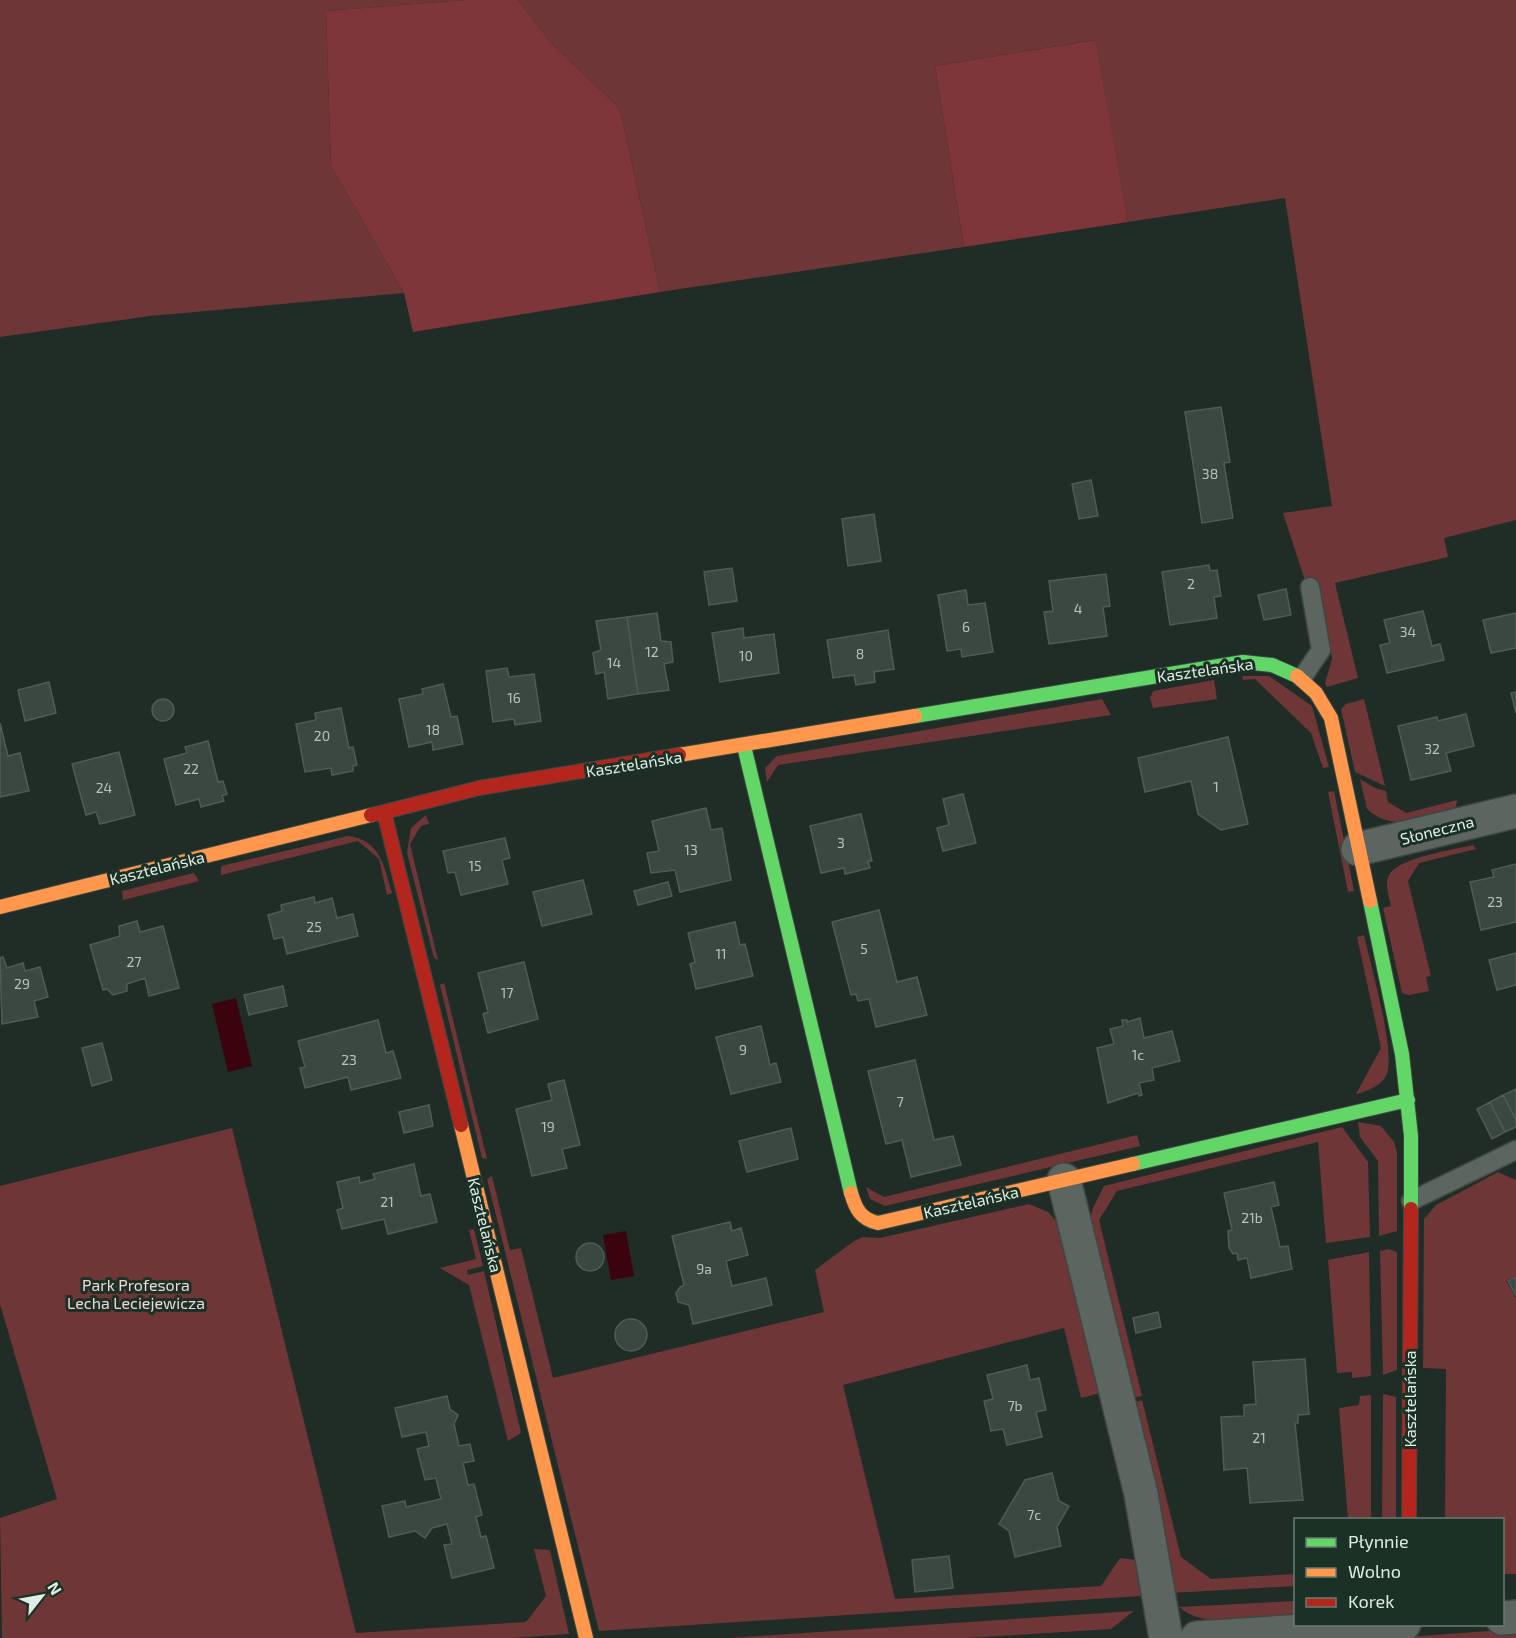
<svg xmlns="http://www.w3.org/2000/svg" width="1516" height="1638" font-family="'Exo 2',sans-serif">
  <rect width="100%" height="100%" fill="#202c26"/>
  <path fill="#6e3637" d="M0,0H465L326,11L331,166L404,293L150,316L0,337Z
    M518,0H1516V520L1444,538L1448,557L1335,583L1358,678L1327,687L1325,683L1332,659L1319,584L1307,587L1283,513L1332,506L1285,198L1128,222L1094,40L935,66L964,247L660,292L620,109L552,44Z
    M1242,676H1269L1312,706L1329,767L1323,768L1311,733L1255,679L1243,680Z
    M1214,680L1217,699L1153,708L1150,698L1153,691Z
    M1102,699L1111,715L778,765L767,782L765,768L777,756Z
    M1364,699L1385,786L1355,772L1341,709L1346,704Z
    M1360,779L1375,788L1386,791L1388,802L1406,813L1457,800L1455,812C1425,818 1392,833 1367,809Z
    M1334,791L1354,891L1348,892L1328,792Z
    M426,815L429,824L421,826L410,844L438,960L434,958L407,853L411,828Z
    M348,836C381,840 384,867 392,893L387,895L379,859L358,841L221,875V866Z
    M1473,845L1476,849L1419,863L1408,881L1431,976L1426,977L1429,991L1409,995L1402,993L1383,908L1391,906C1389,897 1385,886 1388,878C1393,858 1454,850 1473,845Z
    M194,873L199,881L123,900L122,891Z
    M1364,935C1371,966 1393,1043 1388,1070C1385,1085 1368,1091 1356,1094L1381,1048L1357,937Z
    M444,983L487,1159L482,1158L440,985Z
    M1358,1122L1381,1126L1394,1142L1397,1153V1231L1379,1236L1378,1161L1360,1137Z
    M1342,1127L1368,1162L1370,1237L1326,1243L1318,1142L1117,1191L1099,1220L1142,1396L1132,1398L1090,1219L1093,1208L1104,1186Z
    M232,1128L356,1633L526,1622L546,1596L534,1549L550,1550L569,1634L512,1638H2L0,1518L57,1499L0,1304V1186Z
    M1137,1135L1140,1146L885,1206L870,1199L866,1187L884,1197Z
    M1498,1172L1516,1180V1276L1506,1281L1516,1298V1574H1503L1502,1520L1445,1519L1446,1369L1423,1368L1424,1219L1436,1205Z
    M492,1176L510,1250L521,1248L553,1378L824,1312L815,1270L854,1241L863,1237L880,1238L1029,1204L1048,1212L1058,1223L1101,1393L1081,1398L1064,1328L843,1385L895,1599L1101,1586L1120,1558L1137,1560L1141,1596L599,1631L487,1179Z
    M474,1229L483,1266L467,1270L468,1275L484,1271L521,1433L508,1441L469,1285L440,1268L476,1259L469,1230Z
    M1389,1249L1397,1252V1370L1383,1375L1380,1251Z
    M1369,1252L1371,1376L1352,1378V1372L1337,1373L1328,1260Z
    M1383,1394L1396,1397V1519L1382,1520Z
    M1371,1395V1519H1348L1339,1408L1359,1405L1360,1396Z
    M1142,1400L1181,1557L1211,1579L1295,1574V1586L1171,1593L1132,1403Z
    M1295,1601V1616C1260,1618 1206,1631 1179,1607Z
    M1134,1611L1111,1629L968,1638H729Z
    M1516,1629V1638H1393Z"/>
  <path fill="#7e363a" d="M465,0H518L552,44L620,109L660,292L413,332L404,293L331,166L326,11Z
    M1095,40L1128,222L964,247L935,66Z"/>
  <path fill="#3b040d" d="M236,998L252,1066L228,1072L212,1004Z
    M626,1231L634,1276L611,1280L603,1235Z"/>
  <path fill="#3a4841" stroke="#505b55" stroke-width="1.5" d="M1221,407L1230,462L1224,463L1233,518L1202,523L1185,412Z
    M1091,480L1098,516L1079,519L1072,484Z
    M874,514L881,561L848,566L842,519Z
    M1209,565L1210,571L1217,570L1221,596L1214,597L1217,618L1170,625L1162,572Z
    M732,568L737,601L709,605L704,572Z
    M1106,574L1110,606L1103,607L1107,636L1049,644L1044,612L1053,611L1049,581Z
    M1286,589L1291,615L1264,620L1258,595Z
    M966,590L968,605L985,603L993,652L962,657L961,649L947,651L938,595Z
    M1423,611L1432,646L1440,644L1444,660L1387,673L1380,645L1390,643L1384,620Z
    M657,613L661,641L671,642L673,662L664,664L669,690L638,694L627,617Z
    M1516,613V648L1491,653L1483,620Z
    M627,617L638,694L608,699L604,672L596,674L593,653L601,650L596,621Z
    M743,628L744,638L774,634L779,673L720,682L712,633Z
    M888,630L894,669L874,672L875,682L856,685L854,675L833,678L827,640Z
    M507,668L509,677L534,674L541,721L515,725L514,719L493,722L486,671Z
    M49,682L56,713L25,721L18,690Z
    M443,684L451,717L457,716L463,744L433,750L432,742L409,747L399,699L423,694L422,689Z
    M1516,692V713L1511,693Z
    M152 710a11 11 0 1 1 22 0a11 11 0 1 1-22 0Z
    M341,708L349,748L353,747L357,765L353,766V771L332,775L331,768L305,772L296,724L316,720L315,713Z
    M1466,714L1474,746L1446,753L1451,771L1411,780L1398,726L1437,717L1438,721Z
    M0,723L8,756L20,753L29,791L0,797Z
    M1228,737L1248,824L1221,830L1198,814L1191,781L1145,792L1138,758Z
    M208,741L218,782L223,781L227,794L222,796L224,801L201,807L199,799L176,805L164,759L187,753L185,747Z
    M119,752L135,815L100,824L96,812L86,815L72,764Z
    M963,794L976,843L943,851L937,828L949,825L943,799Z
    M706,808L711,830L722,828L731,880L680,892L675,870L651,873L647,853L659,851L652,821Z
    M861,814L872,861H868L870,868L845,874L844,868L821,873L810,826Z
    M505,838L510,858L502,860L508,884L461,895L455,872L448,873L443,851Z
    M1516,864V922L1481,930L1470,882L1494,877L1492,870Z
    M583,880L592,914L542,926L533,892Z
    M668,882L672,896L638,905L634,891Z
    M314,897L315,903L332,898L337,918L353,914L358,936L287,954L283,937L274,939L268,915L282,911L281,905Z
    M879,910L897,982L917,977L927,1015L876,1027L869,999L858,1001L856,994L851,995L832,922Z
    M137,921L140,932L163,926L179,988L149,996L145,978L127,984V991L113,995L107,989L103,990L90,945L120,936L119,926Z
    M735,922L740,945L745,944L753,976L696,989L690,964L695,962L688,933Z
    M1516,953V985L1497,990L1489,960Z
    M3,957L7,968L23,963L25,971L40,967L48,997L34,1001L38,1017L2,1024L0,958Z
    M524,962L538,1019L488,1033L483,1014L488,1012L478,973Z
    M283,986L287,1006L249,1015L244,995Z
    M1140,1018L1144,1038L1172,1031L1180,1061L1152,1068L1154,1080L1139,1083L1142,1095L1139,1096L1138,1093L1108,1103L1097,1048L1114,1044L1110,1029L1123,1026L1122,1020H1127V1022Z
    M378,1020L386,1053L393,1051L401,1078L351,1090L348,1077L305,1088L300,1068L305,1067L298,1041Z
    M761,1026L770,1065L776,1063L781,1082L731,1094L716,1037Z
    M102,1043L112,1080L92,1086L82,1048Z
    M915,1060L934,1140L953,1136L961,1165L911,1177L902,1140L886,1144L868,1071Z
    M564,1080L580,1145L562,1149L567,1168L532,1176L516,1109L552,1100L548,1084Z
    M1516,1089V1120L1503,1095Z
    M1503,1095L1516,1120V1127L1505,1132L1490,1102Z
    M1490,1102L1505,1132L1492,1139L1477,1109Z
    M429,1105L433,1126L404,1133L399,1112Z
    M791,1128L798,1159L747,1172L739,1141Z
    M414,1164L421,1196L430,1194L437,1222L388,1234L384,1219L342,1229L337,1210L343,1208L337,1182L359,1177L360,1183L375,1179L373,1174Z
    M1274,1182L1279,1205L1271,1207L1280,1247L1288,1246L1292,1269L1251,1278L1247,1258L1238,1260L1237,1253L1233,1254L1229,1248L1228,1231L1232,1230L1224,1193Z
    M730,1222L732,1231L741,1228L748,1255L726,1261L732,1286L766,1278L772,1305L693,1324L689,1305L678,1302L676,1293L680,1287L684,1285L672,1236Z
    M576 1257a14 14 0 1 1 28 0a14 14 0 1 1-28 0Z
    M1516,1277V1296L1508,1281Z
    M1158,1312L1161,1327L1136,1333L1133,1318Z
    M615 1335a16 16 0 1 1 32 0a16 16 0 1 1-32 0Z
    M1305,1359L1309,1414L1298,1415V1423H1295L1303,1500L1250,1503L1247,1468L1224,1470L1221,1417L1244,1416V1405L1256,1404L1253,1362Z
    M1027,1365L1030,1380L1039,1378L1046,1410L1036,1412L1042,1437L1007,1445L1003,1429L991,1431L984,1401L993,1399L987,1375Z
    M447,1396L450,1409L458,1415L454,1424L459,1446L470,1444L474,1461L463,1463L468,1485L474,1484L482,1515L476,1517L481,1537L486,1536L494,1568L452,1578L444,1545L452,1544L447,1524L432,1528L425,1538L415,1531L389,1537L382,1506L405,1501L406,1507L441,1499L436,1478L425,1480L417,1449L429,1446L426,1432L402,1437L395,1408Z
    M1052,1473L1059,1501L1069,1506L1057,1527L1061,1546L1015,1557L1009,1531L999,1524L1025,1480Z
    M949,1556L953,1588L915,1592L912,1560Z"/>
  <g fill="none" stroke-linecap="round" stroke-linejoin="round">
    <g stroke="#3d4742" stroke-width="21">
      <path id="lane" d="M1302,678L1321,650L1310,587
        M1411,1201L1516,1150"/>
    </g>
    <g stroke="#3d4742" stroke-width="36">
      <path id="street" d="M1358,849L1516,811
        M1064,1180L1141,1494L1166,1638
        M1502,1618L1516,1617
        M1197,1638L1404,1624"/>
    </g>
    <g stroke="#3d4742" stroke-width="16">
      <path id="fast" d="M915,716L1243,662L1272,665L1297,676
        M744,746L851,1193
        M1370,901L1402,1054L1411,1136V1209
        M1133,1164L1408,1100"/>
    </g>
    <g stroke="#3d4742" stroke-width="16">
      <path id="slow" d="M1297,676L1316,693L1331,718L1370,901
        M679,755L915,716
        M0,907L371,815
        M461,1125L586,1638
        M851,1193C856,1210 861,1219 878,1223L1133,1164"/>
    </g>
    <g stroke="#3d4742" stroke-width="16">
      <path id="jam" d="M384,812L479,788L679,755
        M371,815L384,812L461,1125
        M1409,1520L1411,1209"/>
    </g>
    <use href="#lane" stroke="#5c6560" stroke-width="18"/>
    <use href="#street" stroke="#5c6560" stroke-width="33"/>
    <use href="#fast" stroke="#63d668" stroke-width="14"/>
    <use href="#slow" stroke="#ff974d" stroke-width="14"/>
    <use href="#jam" stroke="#b3261e" stroke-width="14"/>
  </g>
  <g text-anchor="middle" stroke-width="6" stroke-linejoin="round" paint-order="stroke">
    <g font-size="14" fill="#b6c4bc">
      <text x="1210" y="479">38</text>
      <text x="1191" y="589">2</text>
      <text x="1078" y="614">4</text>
      <text x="966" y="632">6</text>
      <text x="1408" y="637">34</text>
      <text x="652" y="657">12</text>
      <text x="860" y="659">8</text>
      <text x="746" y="661">10</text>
      <text x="614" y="668">14</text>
      <text x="514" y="703">16</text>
      <text x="433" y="735">18</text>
      <text x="322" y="741">20</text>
      <text x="1432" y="754">32</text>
      <text x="191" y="774">22</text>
      <text x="1216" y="792">1</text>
      <text x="104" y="793">24</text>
      <text x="841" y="848">3</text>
      <text x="691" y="855">13</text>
      <text x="475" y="871">15</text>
      <text x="1495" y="907">23</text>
      <text x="314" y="932">25</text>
      <text x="864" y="954">5</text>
      <text x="721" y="959">11</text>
      <text x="134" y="967">27</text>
      <text x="22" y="989">29</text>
      <text x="507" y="998">17</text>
      <text x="743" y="1055">9</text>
      <text x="1138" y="1060">1c</text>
      <text x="349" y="1065">23</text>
      <text x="900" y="1107">7</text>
      <text x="548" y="1132">19</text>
      <text x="387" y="1207">21</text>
      <text x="1252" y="1223">21b</text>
      <text x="704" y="1274">9a</text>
      <text x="1015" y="1411">7b</text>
      <text x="1259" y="1443">21</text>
      <text x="1034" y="1520">7c</text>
    </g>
    <g font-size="16" fill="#e0ede5" stroke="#1b3125">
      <text transform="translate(1205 670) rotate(-8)" y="6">Kasztelańska</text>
      <text transform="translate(634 764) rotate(-9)" y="6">Kasztelańska</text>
      <text transform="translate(1437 830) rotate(-14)" y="6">Słoneczna</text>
      <text transform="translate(157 868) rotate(-14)" y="6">Kasztelańska</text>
      <text transform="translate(971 1202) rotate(-13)" y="6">Kasztelańska</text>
      <text transform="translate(485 1225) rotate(76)" y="6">Kasztelańska</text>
      <text transform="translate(1410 1399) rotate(-90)" y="6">Kasztelańska</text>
    </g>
    <g font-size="16" fill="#f1d6d6" stroke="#1b3125">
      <text x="136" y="1291">Park Profesora<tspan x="136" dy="18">Lecha Leciejewicza</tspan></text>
    </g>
  </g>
  <rect x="1294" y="1518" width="210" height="108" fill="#1b3125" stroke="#6a7c72" stroke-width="1.5"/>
  <rect x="1306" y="1538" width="30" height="9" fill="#63d668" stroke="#6a7c72" stroke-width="1.5"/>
  <text x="1348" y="1548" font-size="18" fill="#e0ede5">Płynnie</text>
  <rect x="1306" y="1568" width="30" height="9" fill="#ff974d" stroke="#6a7c72" stroke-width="1.5"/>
  <text x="1348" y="1578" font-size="18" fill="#e0ede5">Wolno</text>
  <rect x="1306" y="1598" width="30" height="9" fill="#b3261e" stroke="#6a7c72" stroke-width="1.5"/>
  <text x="1348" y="1608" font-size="18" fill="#e0ede5">Korek</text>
  <g transform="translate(42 1596) rotate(59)" stroke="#1b3125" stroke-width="4.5" paint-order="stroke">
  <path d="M0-4.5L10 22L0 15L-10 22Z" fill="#e0ede5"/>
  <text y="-9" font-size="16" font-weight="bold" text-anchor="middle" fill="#e0ede5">N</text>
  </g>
</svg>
